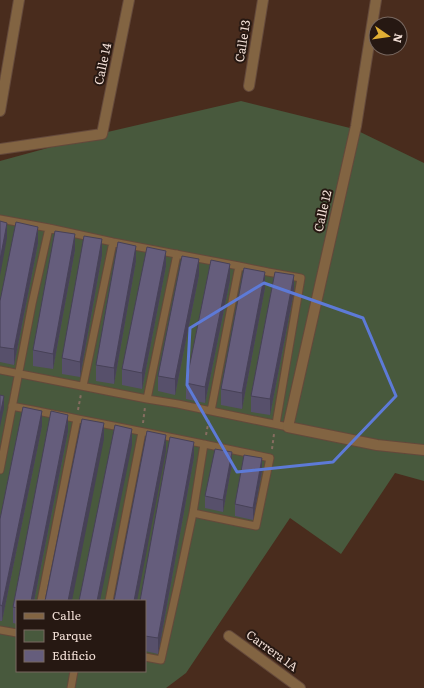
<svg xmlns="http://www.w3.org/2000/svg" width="424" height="688" font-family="Literata,serif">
  <rect width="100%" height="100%" fill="#492c1d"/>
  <path fill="#48593d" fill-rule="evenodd" d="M241,101L354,129L424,163V481L395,473L341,554L290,518L186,673L166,688H0V161L99,134ZM17,601H145V671H17Z"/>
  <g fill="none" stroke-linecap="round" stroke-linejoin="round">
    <g stroke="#64493b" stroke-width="9">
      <path id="service" d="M0,219L49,228L113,242L239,266L268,272L301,278L276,424
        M0,370L147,399L178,404L211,411L288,427
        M83,386L113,242
        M147,399L177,254
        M12,406C98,423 184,439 270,458L256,526L193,513
        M211,411L239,266
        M0,470L32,304L49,228
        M41,601L77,419
        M109,601L142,432
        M0,630L17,633
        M145,657L161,660L178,584L193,513L204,444
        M71,688L74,671"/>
    </g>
    <g stroke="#64493b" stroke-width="12">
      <path id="minor" d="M376,0L356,126L288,427L377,445L424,450
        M249,86L263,0
        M0,111L19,0
        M0,149L102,134L129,0
        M229,636L300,688"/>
    </g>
    <path stroke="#866d60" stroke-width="2" stroke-dasharray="3 3" stroke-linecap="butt" d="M78,410L81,394
      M143,423L145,407
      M206,435L209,419
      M272,449L274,434"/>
    <use href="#service" stroke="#826442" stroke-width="7"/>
    <use href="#minor" stroke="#826442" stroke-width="10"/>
  </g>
  <path fill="#57506b" d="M38,243L14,365L0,362V301Z
    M75,250L53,369L33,366V350Z
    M102,255L80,377L62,374V358Z
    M136,261L114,384L96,381V365Z
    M166,266L142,389L122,385V369Z
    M199,275L175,395L158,391V376Z
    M230,280L205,403L186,399V383Z
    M265,288L242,409L221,405V389Z
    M294,291L270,415L251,412V396Z
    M42,426L2,621H0V519Z
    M68,431L34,601H17V624L13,623V607Z
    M194,457L158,654L145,651V601Z
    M232,464L223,512L205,508V496Z
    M262,471L253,520L235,516V504Z"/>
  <path fill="#474157" d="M7,223V238L0,276V260Z
    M38,227V243L14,365V349Z
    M75,234V250L53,369V354Z
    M102,239V255L80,377V362Z
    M136,246V261L114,384V368Z
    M166,251V266L142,389V373Z
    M199,259V275L175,395V379Z
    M230,264V280L205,403V387Z
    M265,272V288L242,409V393Z
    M294,275V291L270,415V399Z
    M4,396V408L0,427V415Z
    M42,411V426L2,621V606Z
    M68,415V431L34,601H31Z
    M104,423V439L72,601H68Z
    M132,429V445L100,601H97Z
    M166,435V451L137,601H134Z
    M194,442V457L158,654V638Z
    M232,452V464L223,512V500Z
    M262,458V471L253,520V508Z"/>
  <path fill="#655d7c" stroke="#474157" d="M0,221L7,223L0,260Z
    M16,222L38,227L14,349L0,347V301Z
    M55,231L75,234L53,354L33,350Z
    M84,236L102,239L80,362L62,358Z
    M118,242L136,246L114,368L96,365Z
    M147,247L166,251L142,373L122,369Z
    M182,256L199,259L175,379L158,376Z
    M211,260L230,264L205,387L186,383Z
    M244,268L265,272L242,393L221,389Z
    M275,272L294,275L270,399L251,396Z
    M0,395L4,396L0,415Z
    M23,407L42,411L2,606L0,605V519Z
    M51,411L68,415L31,601H17V608L13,607Z
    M82,419L104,423L68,601H45Z
    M115,425L132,429L97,601H79Z
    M147,431L166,435L134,601H114Z
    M170,437L194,442L158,638L145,636V601H140Z
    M215,449L232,452L223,500L205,496Z
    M244,455L262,458L253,508L235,504Z"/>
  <path fill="none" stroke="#5d7ad7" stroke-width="3" stroke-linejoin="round" d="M264,283L363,318L396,396L333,462L237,472L187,385L190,328Z"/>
  <g text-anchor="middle" stroke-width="4" stroke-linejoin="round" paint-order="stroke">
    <g font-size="12" fill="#f2dfd6" stroke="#261812">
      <text transform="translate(243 41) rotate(-81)" y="4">Calle 13</text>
      <text transform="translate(103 64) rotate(-78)" y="4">Calle 14</text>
      <text transform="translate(323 211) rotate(-77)" y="4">Calle 12</text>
      <text transform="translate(272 651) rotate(36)" y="4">Carrera 1A</text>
    </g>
  </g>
  <rect x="16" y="600" width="130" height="72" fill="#261812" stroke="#786860"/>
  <rect x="24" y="613" width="20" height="6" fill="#826442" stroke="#786860"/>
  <text x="52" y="620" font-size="12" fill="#f2dfd6">Calle</text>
  <rect x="24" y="630" width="20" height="12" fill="#48593d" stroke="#786860"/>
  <text x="52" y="640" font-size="12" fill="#f2dfd6">Parque</text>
  <rect x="24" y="650" width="20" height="12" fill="#655d7c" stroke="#786860"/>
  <text x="52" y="660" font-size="12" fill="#f2dfd6">Edificio</text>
  <g transform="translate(388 36) rotate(103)"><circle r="19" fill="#261812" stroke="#786860"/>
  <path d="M0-3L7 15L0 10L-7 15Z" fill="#e1af34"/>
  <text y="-6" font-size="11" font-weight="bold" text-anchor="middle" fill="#f2dfd6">N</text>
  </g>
</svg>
